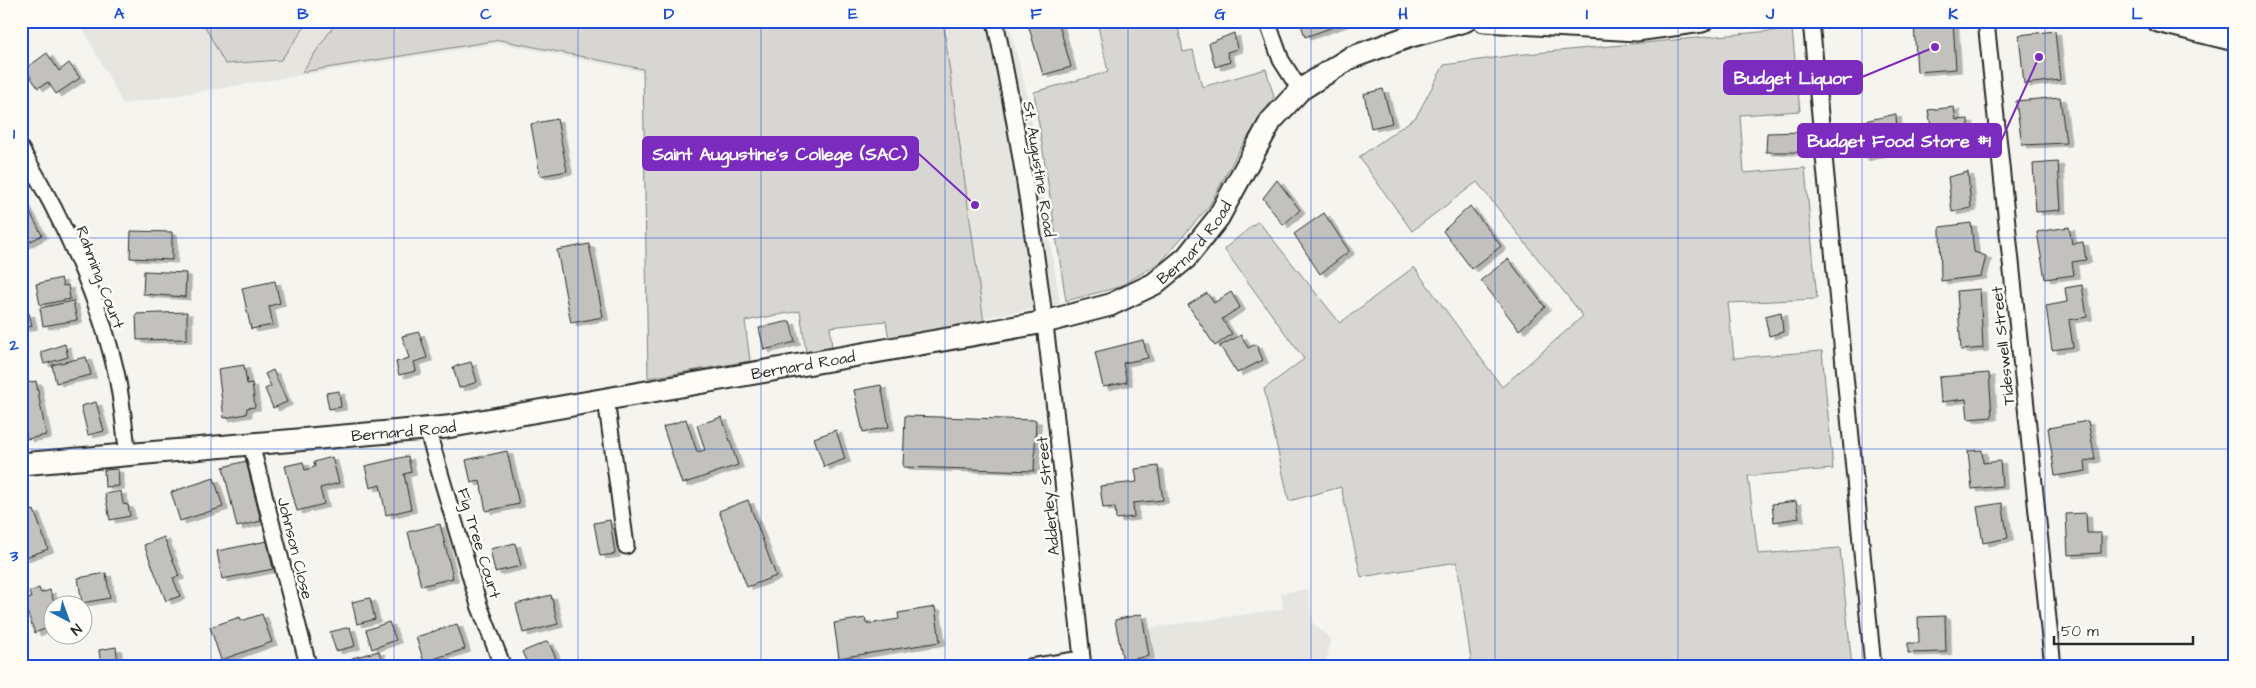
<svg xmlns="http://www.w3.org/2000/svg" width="2256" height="688" font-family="'Architects Daughter',sans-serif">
  <defs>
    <filter id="shadow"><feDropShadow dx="5.5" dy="3" stdDeviation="0" flood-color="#0004"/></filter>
  </defs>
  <rect width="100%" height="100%" fill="#f5f4ef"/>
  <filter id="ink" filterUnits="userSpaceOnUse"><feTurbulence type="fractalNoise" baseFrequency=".02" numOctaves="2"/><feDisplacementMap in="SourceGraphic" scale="10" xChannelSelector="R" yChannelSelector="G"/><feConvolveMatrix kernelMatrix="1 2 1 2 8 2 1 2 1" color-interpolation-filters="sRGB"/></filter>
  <g filter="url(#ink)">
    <path fill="#e6e5e0" d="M79,21H1008L1028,98L1060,305L926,326L876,34L642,72L499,43L123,104Z
      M1308,589L1313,624L1331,639L1326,663L1345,667H1157L1151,628L1283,609L1281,593Z"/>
    <path fill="#d7d6d2" stroke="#81807e" d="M202,21H309L281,60L225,64Z
      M337,21H943L984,323L889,339L886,321L830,327L832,348L806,352L800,311L745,321L750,361L648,378L643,69L500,40L302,72Z
      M1097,21H1177L1183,52L1193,50L1202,87L1266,69L1274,97L1238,152L1209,206L1161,262L1119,287L1066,301L1034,92L1108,72Z
      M1792,29L1800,111L1740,115L1744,173L1805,168L1817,299L1728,303L1734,358L1822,351L1833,469L1748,476L1758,554L1840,548L1852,667H1472L1457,562L1361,577L1341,487L1289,501L1264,389L1304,359L1224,249L1258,221L1340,323L1414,267L1502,387L1583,316L1477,182L1412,231L1359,157L1416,117L1444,65L1515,55Z"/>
    <path fill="#c2c1be" stroke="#2b2b2b" filter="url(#shadow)" d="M1027,21H1058L1071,67L1043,75Z
      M1300,21H1350L1305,37Z
      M1953,21L1956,69L1917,72L1914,24Z
      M2055,31L2060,80L2024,84L2019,35Z
      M1234,33L1237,49L1227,52L1230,62L1215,67L1209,43Z
      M47,53L59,71L69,63L80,78L56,94L48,82L38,88L25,69Z
      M1383,89L1392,123L1371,128L1364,94Z
      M2060,97L2066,143L2022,145L2016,101Z
      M1954,107L1956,120L1968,119L1969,136L1934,141L1928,110Z
      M1896,114L1898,149L1863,158L1856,123Z
      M557,119L567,171L540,176L531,124Z
      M1804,132L1802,152H1766L1767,133Z
      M2058,162L2061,210L2036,212L2033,164Z
      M1968,172L1971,208L1952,212L1948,177Z
      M1277,180L1300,210L1283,225L1263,198Z
      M21,196L42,235L22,246L21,244Z
      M1470,206L1501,246L1472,269L1443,231Z
      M1324,213L1349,251L1320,274L1294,234Z
      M1971,223L1974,252L1986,256L1981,276L1941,281L1940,227Z
      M2069,227L2072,244L2083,242L2086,260L2072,262L2074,275L2045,279L2037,232Z
      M131,231L172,232V260L130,258Z
      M589,244L603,317L571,323L557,250Z
      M1508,259L1545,307L1519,330L1481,280Z
      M144,271L186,273L185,297L143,294Z
      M61,278L63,286L68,285L70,299L40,305L36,284Z
      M275,281L280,303L269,306L273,325L251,329L242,288Z
      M2082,285L2087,317L2069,320L2073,347L2052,350L2046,306L2067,302L2065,288Z
      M1980,289L1983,348L1961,350L1957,291Z
      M1231,292L1240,307L1222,319L1232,334L1215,346L1188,305L1207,293L1214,303Z
      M73,301L77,320L43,326L40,308Z
      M187,312V339L137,340L136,314Z
      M1781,312L1783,332L1769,336L1765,316Z
      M29,313L32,326L23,329L21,315Z
      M790,321L795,342L764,350L759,328Z
      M419,332L427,358L414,362L416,371L399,375L396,362L409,358L402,336Z
      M1241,335L1248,348L1256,344L1263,360L1237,373L1220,346Z
      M1143,340L1148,358L1123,363L1127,382L1103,387L1095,352Z
      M65,344L68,357L44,364L41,352Z
      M86,357L91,375L56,383L52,365Z
      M471,362L477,382L459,388L453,367Z
      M244,365L247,384L252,383L255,407L247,408L246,414L224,418L218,369Z
      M273,370L287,402L273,408L265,389L271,386L265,374Z
      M1989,373L1992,417L1968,419L1966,399L1941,402L1939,377Z
      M36,381L46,435L27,439L26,433L21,434V384Z
      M881,385L889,427L863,432L854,390Z
      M339,391L341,407L329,409L326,393Z
      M96,402L104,431L88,435L81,406Z
      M905,416L1036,420L1034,471L903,467Z
      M722,417L738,465L682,484L663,427L686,419L697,452L705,450L697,425Z
      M2088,421L2095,459L2085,461L2086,471L2055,476L2048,428Z
      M836,430L845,459L824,467L814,438Z
      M1982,450L1983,463L2000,461L2002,486L1972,489L1968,451Z
      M507,451L519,504L486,511L480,481L471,483L466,460Z
      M408,456L411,472L404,474L411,509L386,515L380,485L370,488L365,466Z
      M332,457L339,483L320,488L324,504L297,511L285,466L303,462L305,470L315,467L314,462Z
      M246,461L261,521L237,527L223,467Z
      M1158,466L1163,500L1133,503L1134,517L1116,519L1115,507L1103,508L1100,486L1137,482L1135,469Z
      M118,469L119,486L105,487L104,470Z
      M214,478L223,507L180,521L171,492Z
      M121,491L123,504L128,505L130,516L110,520L105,494Z
      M748,500L776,576L747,587L719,511Z
      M1796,501L1799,518L1774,522L1772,504Z
      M2002,503L2008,538L1983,543L1977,507Z
      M34,510L48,549L23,558L21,514Z
      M2086,513L2087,533H2101V553L2068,555L2066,514Z
      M610,520L615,554L600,556L594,523Z
      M440,524L453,578L421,586L408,532Z
      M164,537L179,576L173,578L180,596L166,601L144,545Z
      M267,541L273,569L222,579L217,551Z
      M515,543L521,566L495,572L490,549Z
      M106,573L110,598L82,603L78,578Z
      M39,588L41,593L50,590L55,606H52V626L35,633L23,601L31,598L29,592Z
      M551,595L558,624L523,633L516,604Z
      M370,598L375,619L357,624L352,602Z
      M935,607L940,642L839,658L834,623L865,618L867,624L899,619L898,613Z
      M262,614L272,642L221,660L210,627L240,617L241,621Z
      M1142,614L1149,656L1123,661L1115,620Z
      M1945,616L1946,652L1908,653V643H1919L1918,617Z
      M2235,619V650L2229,649Z
      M389,622L396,640L372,649L366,630Z
      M457,624L465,649L424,662L416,637Z
      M350,627L355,646L336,651L330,632Z
      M548,641L560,667H529L522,652Z
      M116,647L118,663L101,666L99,650Z
      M379,651L383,667H354L352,658Z"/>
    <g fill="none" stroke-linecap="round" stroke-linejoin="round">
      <g stroke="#2b2b2b" stroke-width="19">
        <path id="minor" d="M995,21C1041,234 1059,451 1083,667
          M1267,21L1281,60L1300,90
          M1811,21L1873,667
          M1986,21L2053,667
          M21,149C62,218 98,294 116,372C122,399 124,428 128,455
          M606,399L626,546
          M427,429L479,605L503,667
          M251,444L307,661
          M1030,667L1082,659"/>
      </g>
      <g stroke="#2b2b2b" stroke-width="25">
        <g id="secondary">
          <path d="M1484,21L1636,30L1702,21"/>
          <path d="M2158,21L2235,40"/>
          <path id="s1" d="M21,464L447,427L1045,322L1110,305L1154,284L1186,258L1218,218L1271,121L1300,90L1350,58L1408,37L1465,21"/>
        </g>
      </g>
      <use href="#minor" stroke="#fdfcf7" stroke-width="15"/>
      <use href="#secondary" stroke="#fdfcf7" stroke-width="21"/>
    </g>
  </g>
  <path fill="none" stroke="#1d4ed8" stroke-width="1" stroke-opacity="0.55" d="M211,21V667M394,21V667M578,21V667M761,21V667M945,21V667M1128,21V667M1311,21V667M1495,21V667M1678,21V667M1862,21V667M2045,21V667M21,238H2235M21,449H2235"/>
  <g text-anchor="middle" stroke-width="5" stroke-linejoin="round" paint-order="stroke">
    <g font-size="16" fill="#2b2b2b" stroke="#fdfcf7">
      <text transform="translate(1040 169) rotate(81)" y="6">St. Augustine Road</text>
      <text dy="6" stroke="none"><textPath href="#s1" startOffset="1209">Bernard Road</textPath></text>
      <text transform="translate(101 277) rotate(69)" y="6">Rahming Court</text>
      <text transform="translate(2002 346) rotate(-96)" y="6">Tideswell Street</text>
      <text dy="6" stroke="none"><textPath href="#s1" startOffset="789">Bernard Road</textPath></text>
      <text dy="6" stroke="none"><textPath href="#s1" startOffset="384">Bernard Road</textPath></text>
      <text transform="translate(1047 496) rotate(-96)" y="6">Adderley Street</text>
      <text transform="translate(480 543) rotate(73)" y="6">Fig Tree Court</text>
      <text transform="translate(296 548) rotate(76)" y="6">Johnson Close</text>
    </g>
  </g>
  <path fill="none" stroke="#7b2cbf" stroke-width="2" d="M1935 47L1862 77M2039 57L2001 141M975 205L918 153"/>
  <g fill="#7b2cbf" stroke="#fdfcf7" stroke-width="2">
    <circle cx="1935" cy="47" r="5"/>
    <circle cx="2039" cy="57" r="5"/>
    <circle cx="975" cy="205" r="5"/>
  </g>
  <g fill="#7b2cbf" stroke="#7b2cbf" stroke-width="2">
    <rect x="1724" y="61" width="138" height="33" rx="5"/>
    <rect x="1798" y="124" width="203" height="33" rx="5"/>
    <rect x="643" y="137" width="275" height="33" rx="5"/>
  </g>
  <g font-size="18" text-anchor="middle" font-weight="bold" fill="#fff">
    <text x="1793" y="84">Budget Liquor</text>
    <text x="1899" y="147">Budget Food Store #1</text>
    <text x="780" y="160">Saint Augustine's College (SAC)</text>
  </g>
  <rect width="2256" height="688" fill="none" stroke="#fdfcf7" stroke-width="55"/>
  <g transform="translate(68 620) rotate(139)"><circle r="24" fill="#fdfcf7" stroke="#a9a8a5"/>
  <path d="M0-4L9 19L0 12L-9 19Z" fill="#1f6fb2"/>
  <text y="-8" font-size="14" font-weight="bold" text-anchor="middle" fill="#2b2b2b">N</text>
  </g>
  <path d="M2054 636v8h139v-8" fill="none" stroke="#2b2b2b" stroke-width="2.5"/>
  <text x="2061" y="636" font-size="15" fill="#2b2b2b" stroke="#fdfcf7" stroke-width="4" paint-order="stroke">50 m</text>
  <rect x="28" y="28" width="2200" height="632" fill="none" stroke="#1d4ed8" stroke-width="2"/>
  <g font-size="16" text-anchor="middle" font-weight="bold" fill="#1d4ed8">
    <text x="119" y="19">A</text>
    <text x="303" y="19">B</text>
    <text x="486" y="19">C</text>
    <text x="669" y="19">D</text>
    <text x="853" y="19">E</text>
    <text x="1036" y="19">F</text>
    <text x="1220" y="19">G</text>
    <text x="1403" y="19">H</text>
    <text x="1587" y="19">I</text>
    <text x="1770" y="19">J</text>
    <text x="1953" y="19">K</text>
    <text x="2137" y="19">L</text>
    <text x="14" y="139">1</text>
    <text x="14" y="350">2</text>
    <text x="14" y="561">3</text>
  </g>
</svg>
